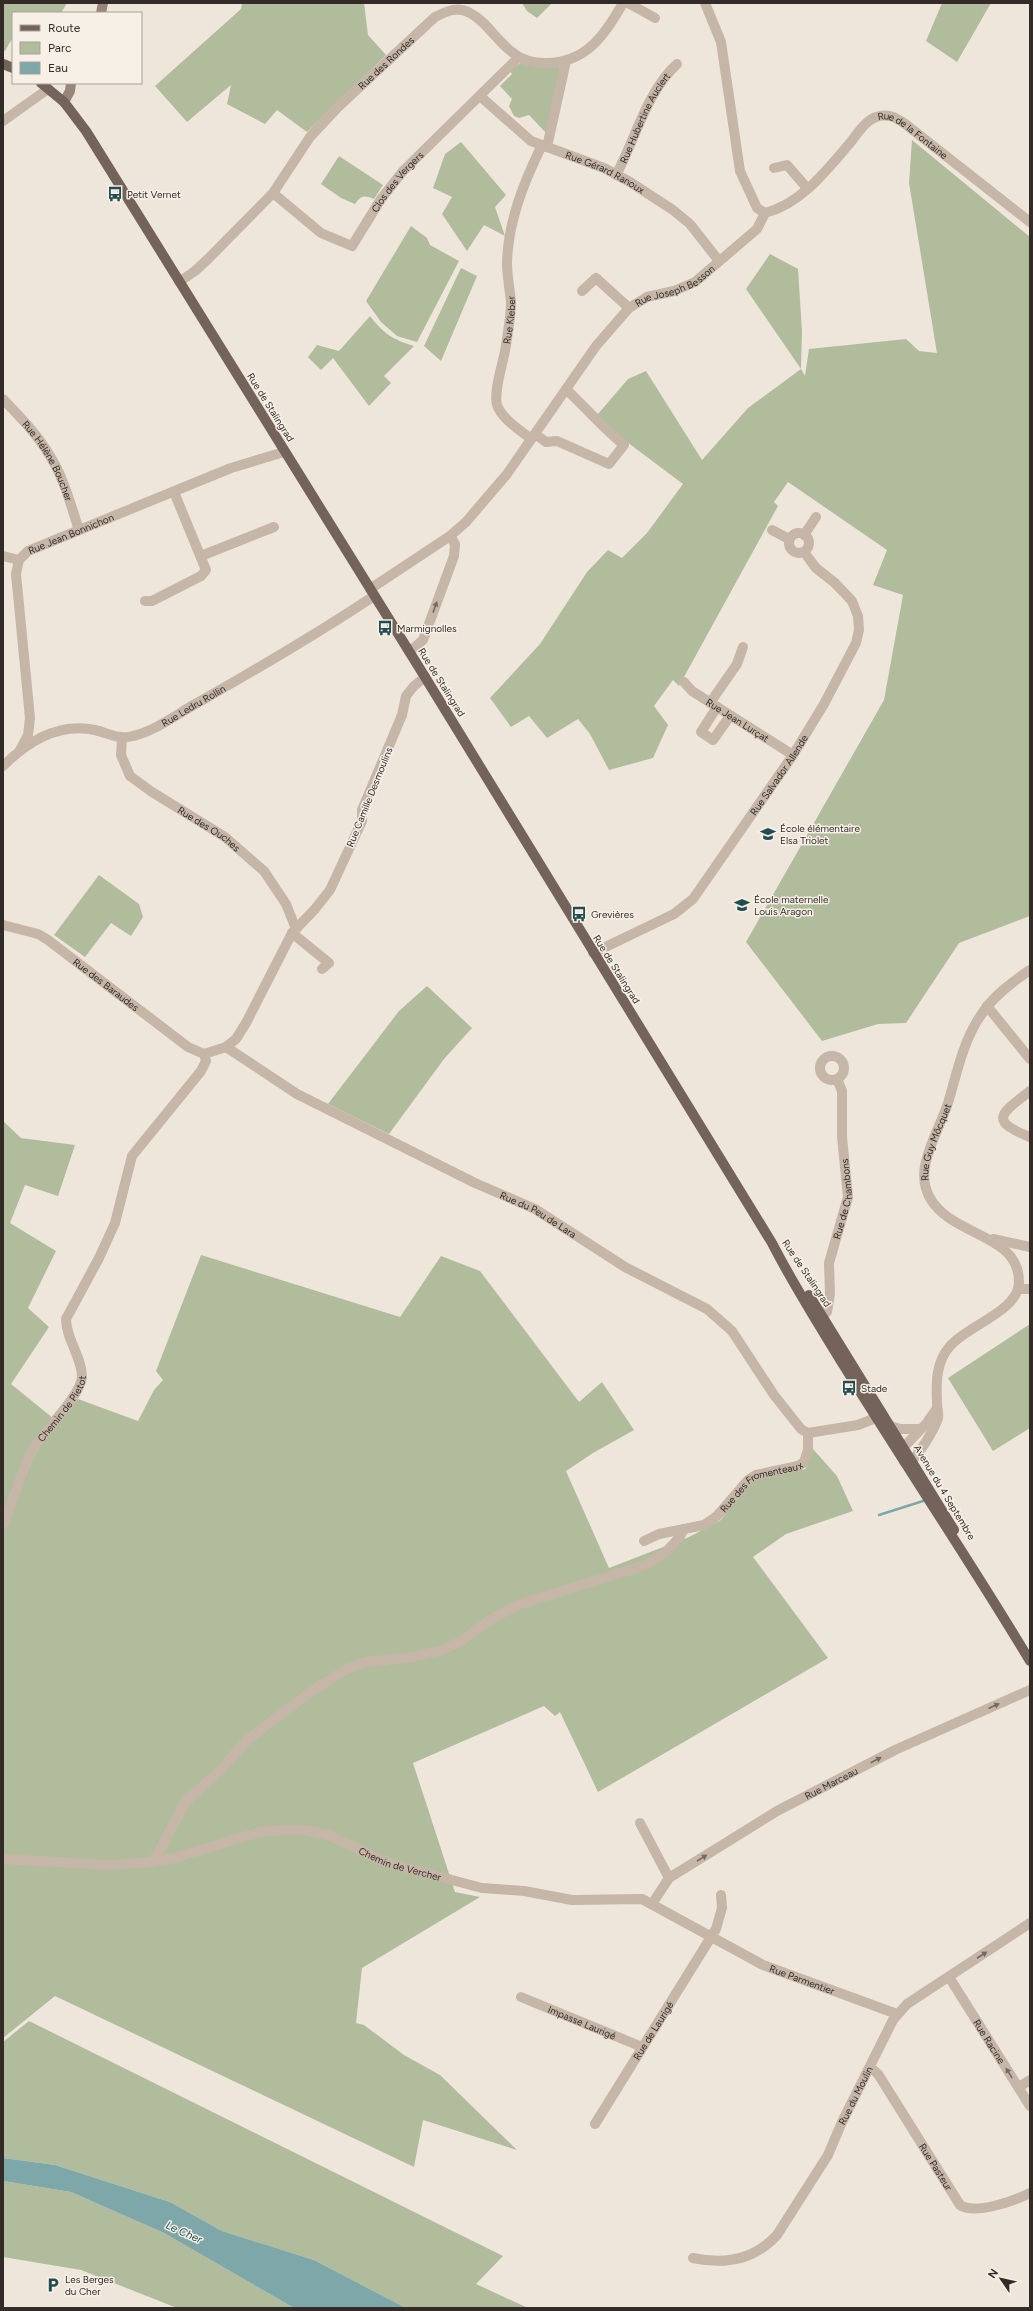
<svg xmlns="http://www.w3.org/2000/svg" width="1033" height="2311" font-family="Figtree,sans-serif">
  <rect width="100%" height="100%" fill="#efe6db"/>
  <path fill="#b1bc9d" d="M3,3H67L61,13H13V37L5,51L3,50Z
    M242,3H364L368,35L386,55L307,132L277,110L265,124L227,104L231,85L187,122L155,86L241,9Z
    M522,3H552L537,18L527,11Z
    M942,3H991L957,62L926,41Z
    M522,62L560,67L547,134L529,115L519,118L514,116L509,106L512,99L500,86L512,74L510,71Z
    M912,140L1030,237V916L959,943L906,1023L878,1024L822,1041L746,942L884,700L903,595L873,585L887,550L788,482L774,502L778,506L679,686L673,680L654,706L668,725L653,758L609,770L590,734L578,719L547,738L529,716L511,727L490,698L540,644L587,572L608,550L622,558L647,533L683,484L603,424L598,414L628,379L646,371L702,460L748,408L801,369L746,289L770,254L798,269L802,331L801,369L805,376L809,349L906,339L919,351L937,353L909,183Z
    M461,142L506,195L495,207L505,236L484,225L467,251L442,214L452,197L433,188L445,154Z
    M339,156L383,185L374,199C365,195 361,195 355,204L341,198L321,184Z
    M411,226L427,238L430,245L459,261L417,342L397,336L381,322L366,301Z
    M461,268L477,276L441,361L424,346Z
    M370,316C384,334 392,339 414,346L384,376L391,383L369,406L333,358L321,370L308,357L317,345L339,351Z
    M99,875L139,904L143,917L131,936L111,923L85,957L54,935Z
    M427,986L472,1028L444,1059L389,1134L328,1104L399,1011Z
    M3,1121L21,1138L75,1145L58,1196L25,1185L10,1223L56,1251L28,1308L49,1327L11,1384L59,1423L78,1399L138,1421L154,1390L163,1380L156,1371L201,1255L400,1317L441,1256L480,1271L579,1402L602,1382L634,1430L593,1453L566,1471L609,1568L689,1537L721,1520L744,1487L754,1480L805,1469L813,1449L837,1476L853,1511L786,1534L753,1557L828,1658L598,1792L560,1712L555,1716L544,1706L413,1763L455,1892L480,1897L362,1968L356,2023L364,2025L404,2055L440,2075L517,2150L423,2120L414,2167L55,1996L3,2038Z
    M1030,1324V1428L993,1451L948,1378Z
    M29,2021L503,2256L476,2284L528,2308H406L314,2260L222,2231L170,2202L55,2165L3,2158V2042Z
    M3,2181L71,2192L164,2233L294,2308H177L81,2270L3,2257Z"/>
  <path fill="#7da7a9" d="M3,2158L55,2165L170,2202L222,2231L314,2260L406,2308H294L164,2233L71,2192L3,2181Z"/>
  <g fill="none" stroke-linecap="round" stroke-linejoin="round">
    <path stroke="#7da7a9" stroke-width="2.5" d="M879,1515L923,1501"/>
    <g stroke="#c6b6a8" stroke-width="10">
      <path d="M628,3L655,18"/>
      <path id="s1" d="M481,97L531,141L604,168L630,182L673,210L690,224L719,261"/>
      <path d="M3,121L48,89"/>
      <path d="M547,147L566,61"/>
      <path d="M774,168L787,165L807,188"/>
      <path id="s2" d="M616,175C635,140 647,91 677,64"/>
      <path id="s3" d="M273,193L321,233L352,246L381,199L403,171L519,57"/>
      <path id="s4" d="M765,213C801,204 827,170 850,143C857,134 865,121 876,117C887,113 895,117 904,123L1030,222"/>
      <path id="s5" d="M179,282L195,271L208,259L273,193L310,137L338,107L435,17C447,11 457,6 470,13C486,21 497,41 512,52C521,60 534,63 546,63C586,63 605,35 623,3"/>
      <path d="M582,291L596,278L629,308"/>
      <path id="s6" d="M3,399C20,417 38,435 50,456C64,478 71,506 79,530"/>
      <path d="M535,434L546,442L557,441L609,464L624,445C603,428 586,408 566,389"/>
      <path id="s7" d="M531,439C520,430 502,419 497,405C493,391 504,361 506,345C508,331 511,316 511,303C510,290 507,276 507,263C508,221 524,182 542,145"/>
      <path d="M772,530L789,539"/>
      <circle cx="799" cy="543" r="10"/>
      <path d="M804,535L816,517"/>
      <path d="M3,556L19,560"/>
      <path d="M201,556L274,527"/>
      <path id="s8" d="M370,589L450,536L466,522L507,474L596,346L629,308L647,297L674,291L695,282L757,229L765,213L757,208L740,171L721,42L705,3"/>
      <path d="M145,601H152L201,576L206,570L174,492"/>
      <path d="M409,652L423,640L454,556L455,544L450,536"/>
      <path id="s9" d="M684,682L692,691L793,755"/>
      <path d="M710,703L737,664L743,647"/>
      <path d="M717,707L701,732L713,740L730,716"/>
      <path id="s10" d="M122,738L121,755L130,776L152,792L225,837L264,871L286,904L296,929"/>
      <path id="s11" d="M20,750L28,735L30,718L16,574L19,560L28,551L231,468L284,452"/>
      <path id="s12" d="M3,766C27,742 59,722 95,730C108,733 119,740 133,736C155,731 177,714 197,703C257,669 317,634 374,596"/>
      <path id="s13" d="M3,925L38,934L48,940L188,1047L204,1054"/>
      <path d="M292,933L329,963L322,969"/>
      <path id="s14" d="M593,953L674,914L693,899L793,755L824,704L856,643L859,630L858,616L852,601L835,583L816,568L804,552"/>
      <path d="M987,1006L1030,1059"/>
      <path id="s15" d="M226,1047L297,1094L475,1183L535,1209L625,1267L707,1309L732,1331L774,1395L801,1429L808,1433"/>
      <circle cx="832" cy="1068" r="12"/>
      <path d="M1030,1091C1002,1113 987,1120 1030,1137"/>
      <path d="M993,1239L1030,1247"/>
      <path d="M1018,1289H1030"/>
      <path id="s16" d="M816,1320L827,1312L830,1294L829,1263L848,1197L842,1137V1091L837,1079"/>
      <path d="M890,1426L901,1429H920"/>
      <path d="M899,1452L926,1424L937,1408"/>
      <path id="s17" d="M904,1462L912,1460L917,1455C924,1445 934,1431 938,1418C939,1414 937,1408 937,1403C936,1382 936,1362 950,1346C968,1325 1019,1311 1019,1282C1019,1233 952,1237 930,1198C925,1189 923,1177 925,1166C929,1144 941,1124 948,1103C957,1073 963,1041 981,1015C993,996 1012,982 1030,970"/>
      <path id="s18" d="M3,1524C15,1500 20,1471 34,1448C44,1431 81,1395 82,1377C82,1357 66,1339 66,1319L99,1258L115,1223L132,1156L201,1071L206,1061L204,1054L226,1047L236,1039L246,1023L292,933L315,909L330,890L362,821V810L402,715L406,696L414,686L425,677"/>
      <path id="s19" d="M644,1541L659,1534L704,1525L717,1516L748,1480L756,1475L798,1466L804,1462L808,1450V1433L858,1425L883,1415"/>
      <path d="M640,1823L669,1878"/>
      <path id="s20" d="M3,1859L109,1865L153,1862L174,1858L260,1832L282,1830H305L328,1835L388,1863L482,1888L524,1891L572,1900L642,1899L763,1965L897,2014"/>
      <path d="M153,1862L186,1801L222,1769L246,1741L309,1693L345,1670L366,1662L413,1657L443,1650L463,1640L493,1618L520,1604L646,1565L665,1553L679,1538L684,1529"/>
      <path id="s21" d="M652,1904L669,1878L777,1811L895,1750L1030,1690"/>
      <path id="s22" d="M949,1977L1030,2106"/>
      <path id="s23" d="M521,1997L642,2047"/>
      <path id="s24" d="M870,2067L878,2074L960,2205C975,2215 1014,2201 1030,2193"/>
      <path d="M1019,2087L1030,2080"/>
      <path id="s25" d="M595,2124L716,1929L722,1908L721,1895"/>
      <path id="s26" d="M693,2258C725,2265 754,2260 777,2235L828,2155L842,2122L893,2020L907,2004L1030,1923"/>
    </g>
    <path stroke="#99867a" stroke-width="10" d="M101,13L103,3
      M64,102L70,91L71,83"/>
    <path stroke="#74635a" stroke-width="10" d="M3,64L13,68
      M41,83L64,102L86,131L425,677L772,1243C794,1286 819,1325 844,1366C905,1465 970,1561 1030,1661
      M809,1295L954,1530"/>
  </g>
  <defs><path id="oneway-solid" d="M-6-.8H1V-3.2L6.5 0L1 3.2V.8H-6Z"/></defs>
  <g fill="#756a62">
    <use href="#oneway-solid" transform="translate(435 607) rotate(-70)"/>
    <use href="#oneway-solid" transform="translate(994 1706) rotate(-24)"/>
    <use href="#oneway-solid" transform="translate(876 1760) rotate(-27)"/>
    <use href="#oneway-solid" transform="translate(702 1858) rotate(-32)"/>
    <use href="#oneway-solid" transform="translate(982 1955) rotate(-33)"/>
    <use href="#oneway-solid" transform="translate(1009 2073) rotate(-122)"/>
  </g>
  <defs>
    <g id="bus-bare" transform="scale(1.2)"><path d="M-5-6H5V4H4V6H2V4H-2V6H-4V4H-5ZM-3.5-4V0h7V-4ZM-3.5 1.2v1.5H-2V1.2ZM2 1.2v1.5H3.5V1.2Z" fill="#224d50" stroke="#f7f0e7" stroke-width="2.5" paint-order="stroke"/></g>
    <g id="school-bare" transform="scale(1.2)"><path d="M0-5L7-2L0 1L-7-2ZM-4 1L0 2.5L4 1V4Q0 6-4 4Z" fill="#224d50" stroke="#f7f0e7" stroke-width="2.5" paint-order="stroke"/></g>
    <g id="parking-bare" transform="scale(1.2)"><path d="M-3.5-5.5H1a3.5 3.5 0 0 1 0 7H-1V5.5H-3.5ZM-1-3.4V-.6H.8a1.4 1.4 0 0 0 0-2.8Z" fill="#224d50" stroke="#f7f0e7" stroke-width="2.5" paint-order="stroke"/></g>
  </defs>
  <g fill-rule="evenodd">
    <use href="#bus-bare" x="115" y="194"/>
    <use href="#bus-bare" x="385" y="628"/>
    <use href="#school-bare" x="768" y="834"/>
    <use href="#school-bare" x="742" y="905"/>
    <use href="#bus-bare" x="579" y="914"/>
    <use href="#bus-bare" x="849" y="1388"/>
    <use href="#parking-bare" x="53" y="2285"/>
  </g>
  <g text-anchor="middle" stroke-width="3" stroke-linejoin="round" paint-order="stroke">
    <g font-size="10" fill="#332b28" stroke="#f7f0e7">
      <text dy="4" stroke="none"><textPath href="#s5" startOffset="303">Rue des Rondes</textPath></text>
      <text dy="4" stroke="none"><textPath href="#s2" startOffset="64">Rue Hubertine Auclert</textPath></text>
      <text dy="4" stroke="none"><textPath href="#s4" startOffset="192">Rue de la Fontaine</textPath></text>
      <text dy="4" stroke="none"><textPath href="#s1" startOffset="147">Rue Gérard Ranoux</textPath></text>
      <text dy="4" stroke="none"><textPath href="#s3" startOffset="175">Clos des Vergers</textPath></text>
      <text dy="4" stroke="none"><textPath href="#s8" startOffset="438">Rue Joseph Besson</textPath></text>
      <text dy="4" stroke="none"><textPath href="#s7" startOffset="135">Rue Kleber</textPath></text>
      <text transform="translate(271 407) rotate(58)" y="4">Rue de Stalingrad</text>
      <text dy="4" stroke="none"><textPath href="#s6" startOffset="77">Rue Hélène Boucher</textPath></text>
      <text dy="4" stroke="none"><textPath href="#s11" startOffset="252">Rue Jean Bonnichon</textPath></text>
      <text transform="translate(442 682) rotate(58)" y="4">Rue de Stalingrad</text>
      <text dy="4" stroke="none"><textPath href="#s12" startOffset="210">Rue Ledru Rollin</textPath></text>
      <text dy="4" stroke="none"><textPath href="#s9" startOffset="66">Rue Jean Lurçat</textPath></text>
      <text dy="4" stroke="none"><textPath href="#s14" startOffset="265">Rue Salvador Allende</textPath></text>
      <text transform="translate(369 797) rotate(-68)" y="4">Rue Camille Desmoulins</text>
      <text dy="4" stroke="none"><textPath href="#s10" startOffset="135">Rue des Ouches</textPath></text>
      <text transform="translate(617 969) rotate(58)" y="4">Rue de Stalingrad</text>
      <text dy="4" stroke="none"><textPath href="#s13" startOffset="121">Rue des Baraudes</textPath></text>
      <text dy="4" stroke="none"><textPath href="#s17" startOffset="417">Rue Guy Môcquet</textPath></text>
      <text dy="4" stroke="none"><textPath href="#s16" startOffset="129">Rue de Chambons</textPath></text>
      <text dy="4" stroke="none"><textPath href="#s15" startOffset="355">Rue du Peu de Lara</textPath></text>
      <text transform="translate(807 1273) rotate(56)" y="4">Rue de Stalingrad</text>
      <text dy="4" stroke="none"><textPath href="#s18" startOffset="131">Chemin de Pietot</textPath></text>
      <text dy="4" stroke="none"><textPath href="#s19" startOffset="134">Rue des Fromenteaux</textPath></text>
      <text transform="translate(945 1492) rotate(59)" y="4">Avenue du 4 Septembre</text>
      <text dy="4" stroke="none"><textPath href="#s21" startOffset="219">Rue Marceau</textPath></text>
      <text dy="4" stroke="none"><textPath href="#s20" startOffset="408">Chemin de Vercher</textPath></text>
      <text dy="4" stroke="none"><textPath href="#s20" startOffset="834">Rue Parmentier</textPath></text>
      <text dy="4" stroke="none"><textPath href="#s23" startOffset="66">Impasse Laurigé</textPath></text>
      <text dy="4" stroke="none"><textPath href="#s25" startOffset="110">Rue de Laurigé</textPath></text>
      <text dy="4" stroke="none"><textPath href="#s22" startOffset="76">Rue Racine</textPath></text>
      <text dy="4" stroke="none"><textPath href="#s26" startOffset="252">Rue du Moulin</textPath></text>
      <text dy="4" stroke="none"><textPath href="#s24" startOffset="120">Rue Pasteur</textPath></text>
    </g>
    <g font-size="10" fill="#332b28" stroke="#f7f0e7" text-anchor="start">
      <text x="127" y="198">Petit Vernet</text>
      <text x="397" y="632">Marmignolles</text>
      <text x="780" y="832">École élémentaire<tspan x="780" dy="12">Elsa Triolet</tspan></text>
      <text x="754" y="903">École maternelle<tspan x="754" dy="12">Louis Aragon</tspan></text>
      <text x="591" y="918">Grevières</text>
      <text x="861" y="1392">Stade</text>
      <text x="65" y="2283">Les Berges<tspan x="65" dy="12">du Cher</tspan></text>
    </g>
    <g font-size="11" font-style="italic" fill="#224d50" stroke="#f7f0e7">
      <text transform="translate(184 2232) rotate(24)" y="4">Le Cher</text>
    </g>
  </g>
  <rect width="1033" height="2311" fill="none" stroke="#332b28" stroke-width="8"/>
  <rect x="12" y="12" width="130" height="72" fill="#f7f0e7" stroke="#a9a19b"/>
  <rect x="20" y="25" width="20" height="6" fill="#74635a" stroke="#a9a19b"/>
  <text x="48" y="32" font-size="12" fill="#332b28">Route</text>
  <rect x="20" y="42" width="20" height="12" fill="#b1bc9d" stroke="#a9a19b"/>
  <text x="48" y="52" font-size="12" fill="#332b28">Parc</text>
  <rect x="20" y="62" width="20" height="12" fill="#7da7a9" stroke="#a9a19b"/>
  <text x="48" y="72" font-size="12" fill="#332b28">Eau</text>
  <g transform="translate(1001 2279) rotate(304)" stroke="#f7f0e7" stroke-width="3" paint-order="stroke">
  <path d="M0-3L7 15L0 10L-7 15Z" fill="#332b28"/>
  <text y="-6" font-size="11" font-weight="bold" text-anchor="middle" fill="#332b28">N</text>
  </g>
</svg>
